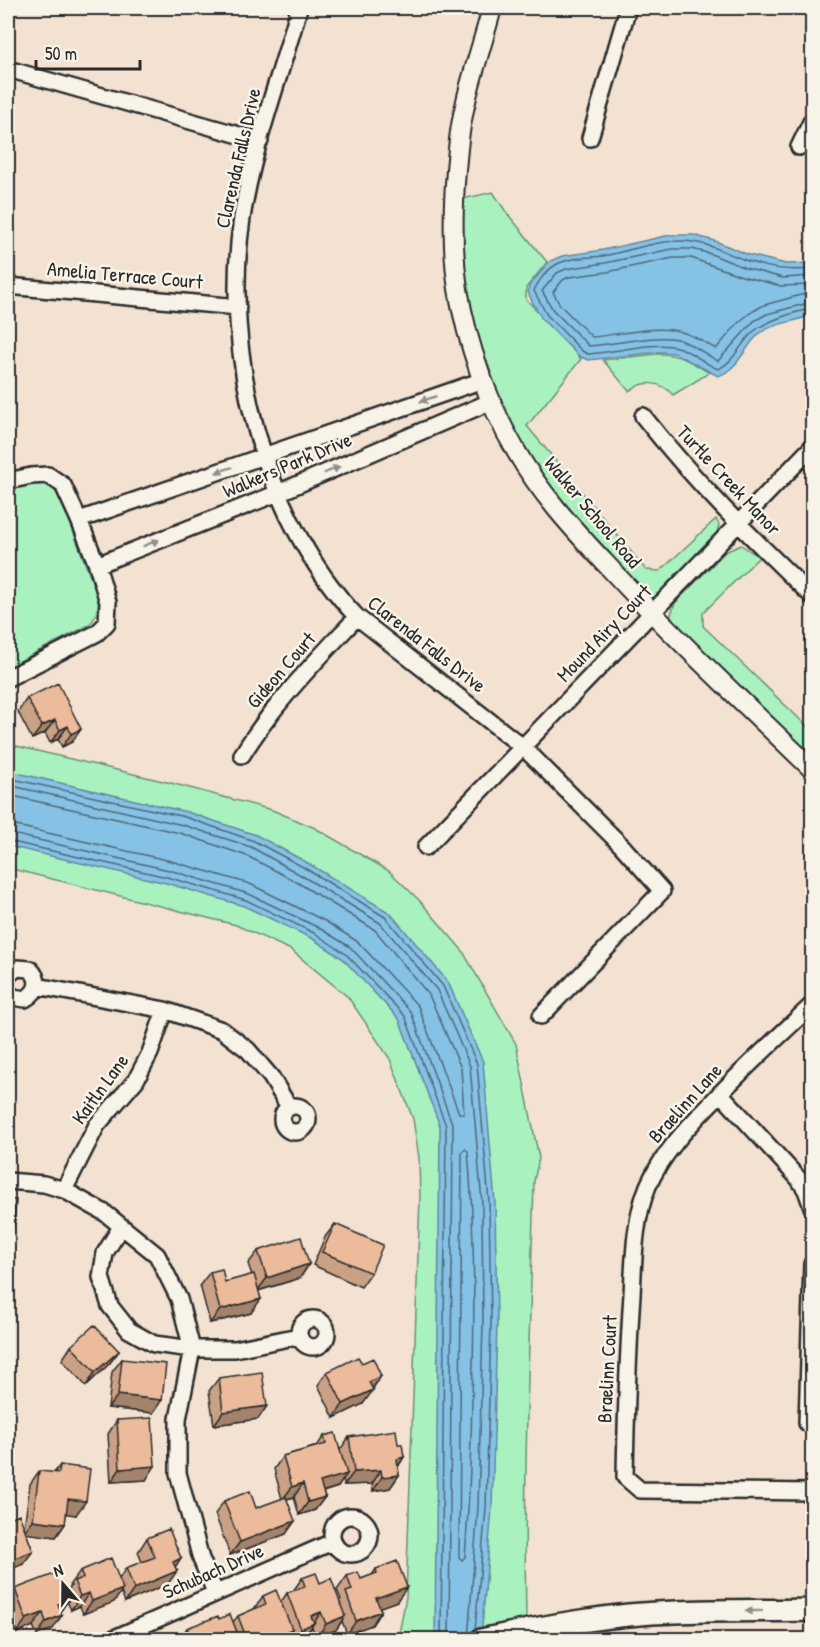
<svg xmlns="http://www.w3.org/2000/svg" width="820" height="1647" font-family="'Patrick Hand',sans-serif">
  <rect width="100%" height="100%" fill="#f3e2d1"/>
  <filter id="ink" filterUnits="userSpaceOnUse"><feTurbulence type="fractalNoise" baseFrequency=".0167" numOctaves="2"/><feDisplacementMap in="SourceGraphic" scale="12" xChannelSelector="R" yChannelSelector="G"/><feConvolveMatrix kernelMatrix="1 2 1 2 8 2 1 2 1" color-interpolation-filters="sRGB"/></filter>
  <g filter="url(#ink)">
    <path fill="#a9f2c0" stroke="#6a8e76" stroke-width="1.5" d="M493,192L506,212L547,262L526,288V299L581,359L527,426L646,570L660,571L716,519L719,525L716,536L658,597L649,598L574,524L511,438L472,333L460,273L458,200Z
      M657,354C677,353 693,362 709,373L673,395C661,381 643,380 629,391L603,360Z
      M32,481C46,483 53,487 61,498L98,598C99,610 97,616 89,625L8,667V487Z
      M741,545L759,557L703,613V626L812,731V760L671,622L670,617L675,603L725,552Z
      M8,744L171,783L272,810L315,828L389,871L420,901L462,950L516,1044L539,1158L534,1181C530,1327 523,1472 526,1618L435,1639H398L406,1597L420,1197L419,1158L413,1119L390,1059L348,997L291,950L236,925L8,868Z"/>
    <path fill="#86c2e6" stroke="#62869b" stroke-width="1.5" d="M670,235H693L715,241L749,255L786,264L812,263V314C796,323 775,322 760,333C745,346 738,370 718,376L674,353L659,352L588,360L579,356L542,319L531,299L528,292L529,286L550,261L562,256L603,250Z
      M8,771L187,812L256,835L306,862L390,913L448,982L483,1062L495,1202L497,1323L492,1508L481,1639H435L440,1126L399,1019L342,958L313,939L244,906L166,883L8,846Z"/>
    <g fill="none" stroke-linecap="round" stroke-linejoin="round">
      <path stroke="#4f6776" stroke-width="1.5" d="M812,269C788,271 769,269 745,260C728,254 711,244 693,242C663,237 632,251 603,256C587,258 568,257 554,266C546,271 537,283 534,291L547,315L582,351L588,354C613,353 653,341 677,347C692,351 704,364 718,369C733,363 740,345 751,334C762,322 796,311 812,309
        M812,276L783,278L745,268L711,254L692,249H672L605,263L566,269L557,273L542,291L553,310L589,346C614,345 657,333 680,340C694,345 705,354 718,361L754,321L767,314L812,302
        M812,285L781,286L742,276L691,258H673L607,272L569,277L563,280L553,292L560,305L592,337C618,335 657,324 682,332C695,336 705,343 716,349L739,322L750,313L764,305L812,292
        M8,778L185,817L254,841L303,867L385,917L443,986L477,1064L489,1202L491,1323L486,1508L475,1630
        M8,785L183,825L251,847L299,874L380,923L437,990L470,1066L482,1203L483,1323L478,1507L468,1640
        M8,795L180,833L247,856L295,881L375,930L429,995L461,1068L464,1114L459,1113L418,1006L358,942L325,921L250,884L171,861L8,824
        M8,833L169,870L249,894L319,928L350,947L411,1012L453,1126L449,1640
        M8,841L167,877L246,900L316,934L346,954L405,1016L446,1126L441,1640
        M465,1149L468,1151C475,1233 475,1315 472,1398C471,1451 469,1504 465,1557L462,1560L459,1557L462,1152Z"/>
      <g stroke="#2b2b2b" stroke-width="20">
        <path id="minor" d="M299,8C280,78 253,146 242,218C222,354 262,516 357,617L524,748L622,846L662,891L541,1016
          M15,71L260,141
          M590,138L628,8
          M799,147L812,120
          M8,286L238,307
          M643,416C694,481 753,539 812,596
          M8,481L31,476L48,475L63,485L79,520L97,565L108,602L107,623L97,633L8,678
          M79,520L483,380
          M97,565L278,493L492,401
          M242,755C274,703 316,661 357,617
          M426,847L812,447
          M8,975L17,968L30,969C41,980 38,992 25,999L13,997L8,992
          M37,986L165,1010L222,1030L248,1050L271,1077L289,1107
          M812,1005C778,1037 743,1069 711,1103C687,1128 662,1154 648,1186C634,1220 634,1258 632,1294C628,1355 626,1416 625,1477L640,1490L812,1492
          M720,1093L798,1178L806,1190L812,1207
          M282 1119a13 13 0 1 1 26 0a13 13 0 1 1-26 0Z
          M8,1181L44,1184L64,1190L105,1213L157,1255L179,1299L192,1349L178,1419V1473L201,1559L215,1592
          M64,1190L97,1125L136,1080L150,1053L165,1010
          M121,1227L105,1253L101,1277L110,1306L129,1330L154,1344L192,1349H235L299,1336
          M299 1333a14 14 0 1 1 28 0a14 14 0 1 1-28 0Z
          M807,1423L812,1264
          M332 1535a19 19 0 1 1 38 0a19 19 0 1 1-38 0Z
          M110,1640L332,1542"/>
      </g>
      <g stroke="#2b2b2b" stroke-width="22">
        <path id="tertiary" d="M492,8C480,54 462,101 458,149C453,195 451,243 458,289C467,344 488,403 516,451C540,493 573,529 606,564C672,636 743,702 812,769"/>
      </g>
      <g stroke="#2b2b2b" stroke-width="26">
        <path id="secondary" d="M481,1640C545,1626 610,1614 675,1612C721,1610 767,1611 812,1610"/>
      </g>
      <use href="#minor" stroke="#f7f3e8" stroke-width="15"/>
      <use href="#tertiary" stroke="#f7f3e8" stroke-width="18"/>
      <use href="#secondary" stroke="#f7f3e8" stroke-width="21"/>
    </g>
    <path fill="#caa185" stroke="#2b2b2b" stroke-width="1.5" d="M27,698L81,729L72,742L62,747L58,739L50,743L45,733L32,739L18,712Z
      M335,1224L371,1273L361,1287L313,1265L325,1237Z
      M258,1251L309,1264L300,1278L258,1291L251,1313L210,1323L200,1285L210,1272L225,1282L252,1275L248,1264Z
      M71,1346L119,1351L109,1364L86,1386L62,1360Z
      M122,1359L162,1400L153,1413L108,1408L112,1372Z
      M362,1363L381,1376L363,1404L334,1418L318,1385L327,1372Z
      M219,1378L267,1406L258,1419L214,1425L209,1391Z
      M117,1420L146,1480L111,1482L108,1434Z
      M324,1436L340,1450L349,1437L398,1444L404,1457L398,1467L399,1475L390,1488L373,1491L372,1484L344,1485L343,1479L338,1487L323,1492L325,1497L315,1510L299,1515L294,1497L287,1499L286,1534L230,1555L215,1514L224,1501L256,1508L282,1499L274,1469L283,1456L317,1446Z
      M60,1465L76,1515L66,1513L65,1524L56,1537L26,1533L33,1551L23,1564L24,1528L30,1484L39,1471L54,1473Z
      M147,1538L175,1566L168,1584L125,1602L121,1592L114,1602L83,1614L80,1606L71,1610L67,1601L61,1611L53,1629L37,1635L33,1626L17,1633L8,1608V1600L15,1589L65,1594L71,1586L70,1584L80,1571L119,1579L126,1568L142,1562L138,1552Z
      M376,1569L397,1601L380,1607L381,1611L372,1625L347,1634L342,1621L336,1630L316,1638L312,1627L305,1637L298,1640H291L289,1634L285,1640H179L187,1628L219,1619L233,1622L238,1616L254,1609L263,1596L281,1602L287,1593L293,1591L302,1578L320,1583L339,1601L341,1599L337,1590L347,1576L361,1579L372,1575Z"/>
    <path fill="#a4836c" stroke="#2b2b2b" stroke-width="1.5" d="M55,720L45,733L32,739L42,726Z
      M68,726L58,739L50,743L60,730Z
      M81,729L72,742L62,747L71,734Z
      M8,1233L13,1234L8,1241Z
      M309,1264L300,1278L257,1291L267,1278Z
      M261,1299L251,1313L210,1323L220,1310Z
      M119,1351L109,1364L86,1386L95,1372Z
      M381,1376L372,1389L369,1382Z
      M373,1390L363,1404L334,1418L343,1404Z
      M118,1395L162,1400L153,1413L108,1408Z
      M267,1406L258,1419L214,1425L223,1412Z
      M404,1457L395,1471L397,1459Z
      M155,1466L146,1480L111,1482L120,1469Z
      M381,1470L372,1484L344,1485L354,1472Z
      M347,1474L338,1487L311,1495L320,1482Z
      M399,1475L390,1488L373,1491L382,1477Z
      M303,1483L294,1497L282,1500L292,1487Z
      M325,1497L315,1510L299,1515L308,1502Z
      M68,1499L86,1501L76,1515L59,1513Z
      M33,1520L65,1524L56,1537L23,1533Z
      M295,1521L286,1534L230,1555L240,1542Z
      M33,1551L23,1564L8,1571V1561Z
      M181,1558L172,1572L173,1562Z
      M177,1571L168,1584L125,1602L134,1589Z
      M407,1587L397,1601L367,1612L376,1598Z
      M123,1589L114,1602L83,1614L92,1601Z
      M89,1593L80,1606L71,1610L80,1596Z
      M68,1601L58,1614V1604Z
      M381,1611L372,1625L347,1634L356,1621Z
      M321,1612L305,1637L298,1640H293L311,1616Z
      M43,1613L33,1626L17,1633L26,1619Z
      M62,1615L53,1629L37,1635L46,1622Z
      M345,1616L336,1630L316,1638L326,1624Z
      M292,1629L285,1640H266Z"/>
    <path fill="#ebbb9b" stroke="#2b2b2b" stroke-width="1.5" d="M58,683L81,729L71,734L68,726L60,730L55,720L42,726L27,698Z
      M8,1199L16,1200L13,1234L8,1233Z
      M335,1224L383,1245L371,1273L322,1252Z
      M301,1237L309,1264L267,1278L258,1251Z
      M222,1269L225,1282L254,1274L261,1299L220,1310L210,1272Z
      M94,1325L119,1351L95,1372L71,1346Z
      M358,1357L362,1363L373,1358L381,1376L369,1382L373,1390L343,1404L327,1372Z
      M122,1359L166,1364L162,1400L118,1395Z
      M262,1372L267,1406L223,1412L219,1378Z
      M152,1418L155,1466L120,1469L117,1420Z
      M396,1430L398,1444H402L404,1457L397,1459L399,1475L382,1477L381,1470L354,1472L349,1437Z
      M335,1433L347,1474L320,1482L325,1497L308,1502L303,1483L292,1487L283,1456L326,1444L324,1436Z
      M60,1465L90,1469L86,1501L68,1499L65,1524L33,1520L39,1471L59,1473Z
      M250,1491L256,1508L286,1497L295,1521L240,1542L224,1501Z
      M19,1514L33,1551L8,1561V1519Z
      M169,1529L181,1558L173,1562L177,1571L134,1589L126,1568L155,1557L147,1538Z
      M111,1558L123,1589L92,1601L89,1593L80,1596L74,1581L83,1578L80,1571Z
      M397,1561L407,1587L376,1598L381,1611L356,1621L346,1592L352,1590L347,1576L358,1572L361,1579L377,1573L376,1569Z
      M57,1573L68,1601L58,1604L62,1615L46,1622L43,1613L26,1619L15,1589Z
      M316,1573L320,1583L331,1578L345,1616L326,1624L321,1612L311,1616L314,1623L301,1629L287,1593L305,1586L302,1578Z
      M276,1590L292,1629L266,1640H247L238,1616L266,1604L263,1596Z
      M230,1614L240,1640H192L187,1628L218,1616L219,1619Z
      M178,1636L179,1640H171Z"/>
    <defs><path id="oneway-solid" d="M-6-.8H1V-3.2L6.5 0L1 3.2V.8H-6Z" transform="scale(1.5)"/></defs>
    <g fill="#918f8a">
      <use href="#oneway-solid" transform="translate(428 399) rotate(161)"/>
      <use href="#oneway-solid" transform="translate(224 470) rotate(161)"/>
      <use href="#oneway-solid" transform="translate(332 470) rotate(-23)"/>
      <use href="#oneway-solid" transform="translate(151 543) rotate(-22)"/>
      <use href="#oneway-solid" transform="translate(754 1611) rotate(179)"/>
    </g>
  </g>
  <g text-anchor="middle" stroke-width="5" stroke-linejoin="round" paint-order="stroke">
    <g font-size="20" fill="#2b2b2b" stroke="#f7f3e8">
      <text transform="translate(238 158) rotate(-77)" y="7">Clarenda Falls Drive</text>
      <text transform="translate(125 275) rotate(5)" y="7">Amelia Terrace Court</text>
      <text transform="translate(287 465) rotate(-23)" y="7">Walkers Park Drive</text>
      <text transform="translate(729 480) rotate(47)" y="7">Turtle Creek Manor</text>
      <text transform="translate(593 512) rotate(50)" y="7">Walker School Road</text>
      <text transform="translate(604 633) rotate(-46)" y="7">Mound Airy Court</text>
      <text transform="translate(427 644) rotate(38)" y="7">Clarenda Falls Drive</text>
      <text transform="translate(281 670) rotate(-49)" y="7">Gideon Court</text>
      <text transform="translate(100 1089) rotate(-54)" y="7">Kaitln Lane</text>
      <text transform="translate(685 1103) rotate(-48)" y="7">Braelinn Lane</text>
      <text transform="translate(607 1369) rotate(-87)" y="7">Braelinn Court</text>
      <text transform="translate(213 1571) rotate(-24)" y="7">Schubach Drive</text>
    </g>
  </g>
  <rect width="820" height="1647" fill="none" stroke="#f7f3e8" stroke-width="30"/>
  <rect x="15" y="15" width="790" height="1617" fill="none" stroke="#2b2b2b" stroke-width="2" filter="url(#ink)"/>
  <g transform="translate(63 1584) rotate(340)" stroke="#f7f3e8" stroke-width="4.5" paint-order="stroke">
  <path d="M0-4.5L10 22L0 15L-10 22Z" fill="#2b2b2b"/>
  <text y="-9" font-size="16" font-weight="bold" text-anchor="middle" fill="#2b2b2b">N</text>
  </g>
  <path d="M36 60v9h104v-9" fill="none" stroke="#2b2b2b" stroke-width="3"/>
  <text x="45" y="60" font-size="18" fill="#2b2b2b" stroke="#f7f3e8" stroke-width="4.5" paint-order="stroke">50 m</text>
</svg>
